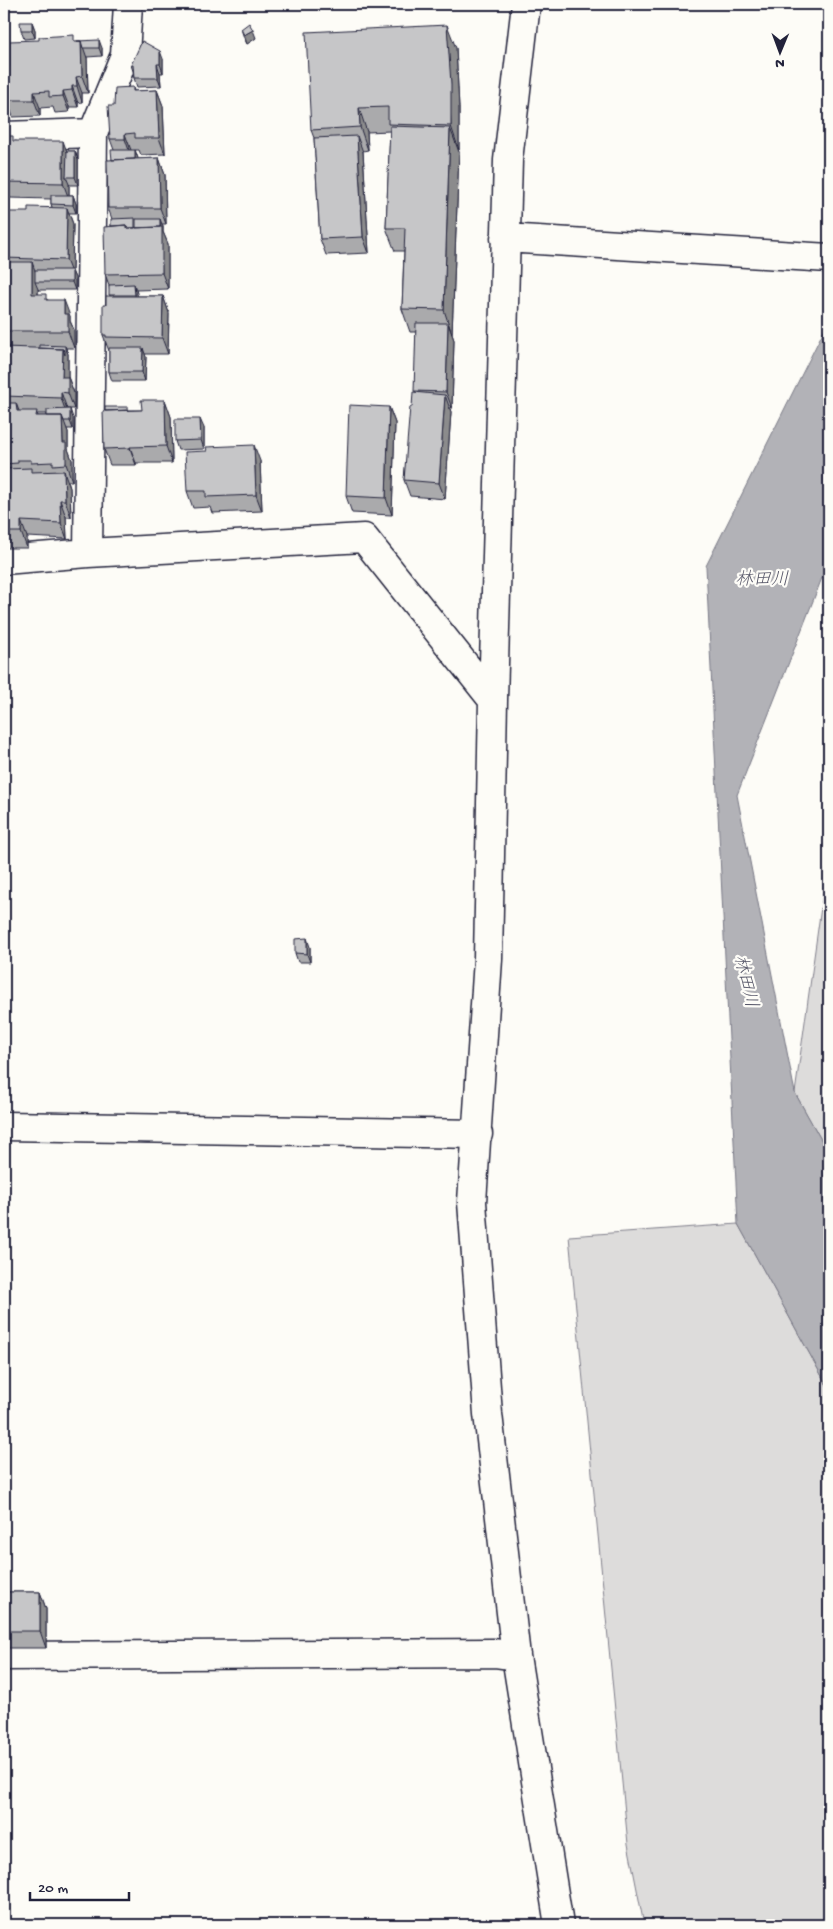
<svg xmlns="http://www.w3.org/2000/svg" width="833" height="1929" font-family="'Gochi Hand','Klee One',sans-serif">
  <rect width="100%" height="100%" fill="#fdfcf7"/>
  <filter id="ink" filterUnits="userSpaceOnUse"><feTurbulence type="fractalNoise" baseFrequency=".02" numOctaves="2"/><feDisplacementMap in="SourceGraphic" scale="10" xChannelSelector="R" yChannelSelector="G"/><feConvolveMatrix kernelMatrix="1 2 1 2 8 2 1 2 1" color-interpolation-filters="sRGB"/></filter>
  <g filter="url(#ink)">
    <path fill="#dddcdb" stroke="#807f8b" d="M829,850V1154L795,1093Z
      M738,1224L829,1389V1925H644L628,1844L569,1236Z"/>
    <path fill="#b2b2b7" stroke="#787885" d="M829,320V560L737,795L795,1093L829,1154V1389L738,1224L706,566Z"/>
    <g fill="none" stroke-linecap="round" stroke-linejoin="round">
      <g stroke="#22223b" stroke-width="31">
        <path id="minor" d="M526,4L508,160L493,700L488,959L472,1202L488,1414L516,1656L559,1925
          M4,136L93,133
          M505,238L829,258
          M88,553L93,133L125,55L128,4
          M4,560L88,553L364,538L493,700
          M4,1126L478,1134
          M4,1656L494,1653L516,1656"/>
      </g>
      <use href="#minor" stroke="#fdfcf7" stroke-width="28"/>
    </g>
    <path fill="#aaaaac" stroke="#22223b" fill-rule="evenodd" d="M32,22L35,30V38L24,39L21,30Z
      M241,29L256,38L247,44L244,38Z
      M76,41L102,48V56L87,57L88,93H82V102L78,103V107H69V112L55,113L53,107L40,108V116L13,117L7,100L9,67Z
      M456,48L459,108V150H458L459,152L452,334L454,340L452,408H450L451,412L445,499L410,496L404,480L412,407L415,393L416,332H410L402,309L404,251H395L386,228L390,131L367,132L368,150L363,151L369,253L326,255L320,239L314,138L311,130Z
      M163,59V73H160L161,86L137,87L134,78L133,71L131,65Z
      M133,87L134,91L157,90L163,106L165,154L141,155L139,150H135L138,159L159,158L165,175L166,224H162L163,227V232L168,244V289L136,290L137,296H163L169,313L168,354H145L146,357L145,381H112L109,372V351L103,335L106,305L110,296L109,285L105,274L112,219L108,208L112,160L114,150L110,139L114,106Z
      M15,141L67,151H75L78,160V185H69V184V195H73L76,204V213H69L73,224L72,271L75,278V290H38V289V294L48,300L70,316V321L74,330V348H66L68,354V377L74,393V409H67L73,418V429H67L68,432V449L72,460V481H68L70,488L71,517H66L67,539L27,537V548H5L4,544V347H8L4,334V262H6L4,258L28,212L52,207L51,204V199L10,198L4,182ZM37,414H47V416H38Z
      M165,400L171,417L172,463H136V465H110L104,449L129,410H142Z
      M389,407L395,423L392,515L352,513L346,496Z
      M204,428V449L178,450L175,441Z
      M260,461L262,511L212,513L210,507L193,508L187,491Z
      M310,947V962H298L295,953Z
      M4,1592H40L46,1609V1648H4Z"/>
    <path fill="#8b8b8c" stroke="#22223b" d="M32,22L35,30V38L32,30Z
      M447,25L456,48L459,108V150L451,126Z
      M253,30L256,38L247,44L244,35Z
      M99,40L102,48V56L99,48Z
      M81,41L87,58L88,93L82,76Z
      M160,51L163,59V73L160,64Z
      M157,64L160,73L161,86L158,78Z
      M76,77L82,93V102L77,86Z
      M72,86L78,103V107L72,90Z
      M157,90L163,106L165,154L159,138Z
      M63,91L69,107V112L63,96Z
      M34,92L40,108V116L34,100Z
      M359,108L367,132L368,150L360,127Z
      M450,128L459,152L452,334L444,310Z
      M125,134L131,150V156L125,139Z
      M357,136L363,152L369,253L363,237Z
      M63,141L69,157L66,177L69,184V199L63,183Z
      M135,150L138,158V171L135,163Z
      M75,151L78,160V185L75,177Z
      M159,158L165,175L166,224L160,208Z
      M73,195L76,204V213L73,205Z
      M67,208L73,224L72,271L75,278V290L72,282V275L66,260Z
      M160,219L163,227V232L168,244V289L162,273Z
      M32,262L38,279L35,282L38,289V310L32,294Z
      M134,284L137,293L138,303L135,295Z
      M163,296L169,313L168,354L162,338Z
      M64,300L70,316V321L74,330V348L68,331L64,314Z
      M448,323L454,340L452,408L446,392Z
      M65,346L68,354V377L74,393V409L62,377L63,349Z
      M143,348L146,357L145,381L142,372Z
      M61,392L67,409V415L61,398Z
      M445,395L451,412L445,499L439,483Z
      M165,400L171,417L172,463L166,446Z
      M16,403L22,419L17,411Z
      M389,407L395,423L392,515L386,498Z
      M70,409L73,418V429L70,421Z
      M62,416L68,432V449L72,460V481L66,464L63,443Z
      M200,419L204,428V449L201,440Z
      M254,445L260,461L262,511L256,495Z
      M130,447L136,463V465L130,448Z
      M64,471L70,488L71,517L65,500Z
      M60,500L66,517L67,539L61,523Z
      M21,521L27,537V548L21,532Z
      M307,938L310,947V962L307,954Z
      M40,1592L46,1609V1648L40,1631Z"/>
    <path fill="#c6c6c8" stroke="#22223b" d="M20,22H32V30H21Z
      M249,23L253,30L244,35L241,29Z
      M447,25L451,84V126L388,124V107L359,108L360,127L311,130L306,32Z
      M74,35V41H81L82,76L76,77L77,86H72V90L63,91V96L49,97V91L34,92V100H7L6,68L9,67V41L39,40V37Z
      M99,40V48H83L81,41H77Z
      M142,41L160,51V64H157L158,78H134L133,65H131Z
      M133,87V91L157,90L159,138H135V133L125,134V139H110L108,106H114L115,88Z
      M390,126L450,128L444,310L402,309L405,228H386Z
      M5,136H13V141H63V183L4,182Z
      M357,136L363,237L320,239L314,138Z
      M111,150H135V159L112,160Z
      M67,151H75V177H66Z
      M159,158L160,208H108L107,160Z
      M51,195H73V205L51,204Z
      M28,207L67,208L66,260L4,258L5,212H28Z
      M135,218V228H127L126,225L111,226V219Z
      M136,219H160V227L136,228Z
      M126,225V228L162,227V273L105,274L104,227Z
      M4,262H32V294H46V300H64V314H68V331H4Z
      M35,270H72V282H35Z
      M134,284L135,295H109V285Z
      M106,296H163L162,338L106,337V335H103V305H106Z
      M416,323H448L446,392L414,391Z
      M39,345L65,346V355L63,349L39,348Z
      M4,347L63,349L62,377H68V393L61,392V398L4,396Z
      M109,348H143L142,372H109Z
      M413,392L445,395L439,483L404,480L410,407H412Z
      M141,400H165L166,446L130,447V448L104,449L103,411L142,410Z
      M4,403H16L17,411H37L36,416H62L63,443H66V464L53,465V462L31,463V460H18V463L4,464Z
      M349,405L389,407L386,498L346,496Z
      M105,407H128V410L105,411Z
      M70,409V421H64L62,416H47V410Z
      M175,419H200L201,440L175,441Z
      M254,445L256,495L206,497V491H187L185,452L207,451L206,447Z
      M31,468V472L64,471L65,500H60L61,523L21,521V532H4V469Z
      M307,938V954L295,953V939Z
      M4,1592H40V1631H4Z"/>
  </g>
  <g text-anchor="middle" stroke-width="4.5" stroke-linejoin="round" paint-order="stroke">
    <g font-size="18" font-style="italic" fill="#545466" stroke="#fdfcf7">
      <text x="762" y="584">林田川</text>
      <text transform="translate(747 981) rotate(77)" y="6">林田川</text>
    </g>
  </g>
  <rect width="833" height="1929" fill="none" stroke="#fdfcf7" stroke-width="20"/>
  <rect x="10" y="10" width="813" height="1909" fill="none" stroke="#22223b" stroke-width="2" filter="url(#ink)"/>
  <g transform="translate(780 52) rotate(181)" stroke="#fdfcf7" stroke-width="4" paint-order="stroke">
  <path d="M0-4L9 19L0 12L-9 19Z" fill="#22223b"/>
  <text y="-8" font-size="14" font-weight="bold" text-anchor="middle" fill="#22223b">N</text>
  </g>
  <path d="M30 1892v8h99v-8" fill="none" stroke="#22223b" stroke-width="2.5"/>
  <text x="38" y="1892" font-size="15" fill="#22223b" stroke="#fdfcf7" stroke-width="4" paint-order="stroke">20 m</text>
</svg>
